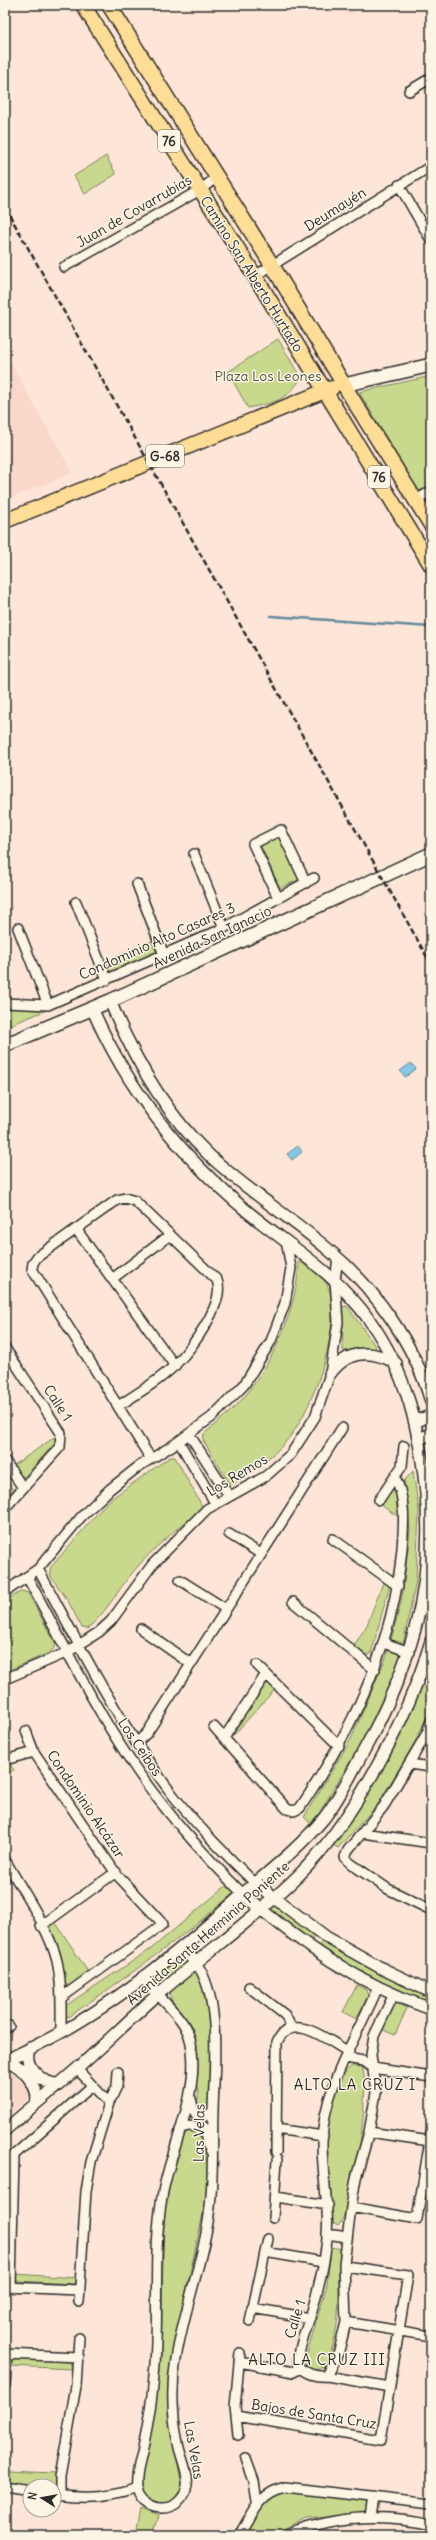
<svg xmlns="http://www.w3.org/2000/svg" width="436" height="2540" font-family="Delius,sans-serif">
  <rect width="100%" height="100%" fill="#fde6d7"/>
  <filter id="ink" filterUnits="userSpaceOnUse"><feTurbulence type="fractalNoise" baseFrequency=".025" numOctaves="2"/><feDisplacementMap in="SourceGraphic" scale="8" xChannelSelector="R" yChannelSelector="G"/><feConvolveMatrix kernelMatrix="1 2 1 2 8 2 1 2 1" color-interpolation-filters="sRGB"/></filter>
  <g filter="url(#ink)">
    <path fill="#f9d8ca" d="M272,5H348L354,14L272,6Z
      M5,353L73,473L5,500Z
      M9,2069L31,2090L32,2095L5,2119V2070Z"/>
    <path fill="#c8d98d" stroke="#7a825c" d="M106,156L116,174L85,194L74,176Z
      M278,339L301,378C287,401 273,403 248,408L228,372Z
      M431,376V485L419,492L359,392Z
      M281,835L300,879L280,888L260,844Z
      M152,941L157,953L110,972L106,961Z
      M8,1008L47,1010L5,1027V1009Z
      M299,1261C307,1267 322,1275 327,1284C345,1320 313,1410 288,1439C274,1457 251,1470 234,1484L229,1483L203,1440L204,1434C217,1422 234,1410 245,1396C275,1359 297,1308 299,1261Z
      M347,1306L376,1347L373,1350L343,1351L342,1307Z
      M55,1437L56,1442L24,1477L20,1475L14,1465Z
      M170,1457H175L202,1506L201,1510C176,1529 153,1548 133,1572C117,1591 107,1612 87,1629L82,1628L67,1599L51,1577L50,1568L108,1501Z
      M413,1471L419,1511L416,1581L399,1664L366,1735L312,1825L304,1817L351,1739L387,1655L402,1598L410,1530L404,1481Z
      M5,1478L13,1490L5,1500Z
      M394,1485L396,1487L397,1516L381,1505Z
      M384,1580L390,1584L371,1654L367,1655L356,1648L355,1644L367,1625Z
      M22,1591L28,1593L56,1645L51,1652L5,1672V1601Z
      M431,1651V1707L415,1742L378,1804L338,1848L333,1845L400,1735Z
      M265,1681L270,1682L276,1688L232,1737L231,1733Z
      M10,1764L14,1770L5,1775V1765Z
      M227,1885L234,1893C181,1938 126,1978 68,2017L64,2010L65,2006L151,1949Z
      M272,1903L316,1934L311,1941L268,1910Z
      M56,1923L90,1975L71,1986L63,1984L61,1956L49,1928Z
      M322,1941L431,1993V2004C391,1988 355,1971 319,1947Z
      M180,1954L188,1961V1965L164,1984L160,1985L155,1982V1974Z
      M194,1971L197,1972C215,2013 210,2066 208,2109L199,2113L196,2110C197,2104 199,2098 198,2092C198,2088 196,2086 196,2083C193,2062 202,2050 191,2028C186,2017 167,2003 171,1991Z
      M357,1985L366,1990L368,1996L356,2019L343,2012Z
      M397,2004L407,2008L395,2035L381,2029L392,2006Z
      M352,2066L362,2067C371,2088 354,2210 338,2226L331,2222C334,2199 327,2175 327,2151C326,2130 333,2077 352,2066Z
      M200,2128L208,2168L205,2205L171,2359L168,2385L170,2424L182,2486L175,2498C161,2509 141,2500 141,2482L156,2401L161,2355L164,2217L171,2176L183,2136L185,2130Z
      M331,2247L341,2249C336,2292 344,2326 325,2367L315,2370L307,2367L305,2360L327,2285Z
      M14,2274L77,2278L74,2284L17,2281Z
      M16,2358L70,2361L72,2369L11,2366V2360Z
      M7,2471L56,2473V2488L10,2482L6,2480Z
      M282,2491L365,2500L368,2503V2509L364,2513L307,2519L272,2535H245C255,2515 261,2500 282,2491Z
      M141,2509L159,2516L153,2535H136Z"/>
    <path fill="#85c7e6" stroke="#61899b" d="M411,1063L416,1069L405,1077L400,1071Z
      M298,1146L302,1152L292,1160L287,1154Z"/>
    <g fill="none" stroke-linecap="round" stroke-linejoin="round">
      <path stroke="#61899b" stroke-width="2.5" d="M271,616L431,627"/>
      <g stroke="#2b2b2b" stroke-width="12">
        <path id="minor" d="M409,91L431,78
          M399,185L431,240
          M64,267L200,190L217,177
          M255,276L431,166
          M416,500L431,491
          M194,854L224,928
          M137,884L164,955
          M278,898L253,844L281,830L306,883
          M76,902L107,980
          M18,928L48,1005
          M5,1003L48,1005L224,928L314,878
          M76,1229L175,1366
          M112,1279L170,1235
          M5,1348L61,1433L60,1447L5,1508
          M118,1406C137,1394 159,1381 175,1365C191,1349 226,1303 217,1280L135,1201L125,1198L117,1200L37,1257L33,1263L32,1269L151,1459
          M189,1434L229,1496
          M179,1442L215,1503
          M5,1461L23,1488
          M379,1500L402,1466L404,1446
          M229,1534L261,1554
          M333,1539L398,1586
          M38,1569C78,1643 116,1718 166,1786C192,1821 224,1853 256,1884
          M27,1577C61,1638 91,1702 130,1760C162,1809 202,1853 243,1894
          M180,1580L226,1609
          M5,1592L38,1569L81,1517L110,1489L138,1467L175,1444L212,1417L244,1385L271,1341L285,1303L291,1268L286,1241
          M293,1602L375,1670
          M141,1629L191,1664
          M384,1643L410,1652
          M257,1665L339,1746
          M5,1679L68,1652L99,1632L111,1621L152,1565L207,1509L266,1476L291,1454L315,1417L330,1374L338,1322L335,1280L338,1258
          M431,1721L427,1733L384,1806L348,1850L345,1857L350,1863L388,1889L431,1910
          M214,1727L287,1809L294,1811L300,1808C353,1729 394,1644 402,1548C404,1524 406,1499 395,1477
          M26,1731L34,1752L117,1875L163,1924L61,1998
          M224,1738L266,1674
          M136,1743L147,1733L342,1428
          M5,1760L34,1752
          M409,1764L431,1767
          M363,1833L431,1843
          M5,1860C22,1890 49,1928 57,1961C62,1984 61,2009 61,2032
          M41,1926L116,1872
          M249,1987L285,2015L291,2027
          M158,1995C174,2012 190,2025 192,2050C198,2100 170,2149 162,2197C152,2256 160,2317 154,2376C152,2401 148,2424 143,2448C141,2460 135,2475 137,2487C138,2498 148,2507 159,2508C173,2509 185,2500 187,2486C189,2472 180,2456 178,2443C172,2415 171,2387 176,2359C183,2315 199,2272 207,2228C214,2189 212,2150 213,2111C214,2070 222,1998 196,1963
          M5,2029L9,2026
          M346,2058L363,2061L373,2068L431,2077
          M77,2069L109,2103L91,2162L86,2191L79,2302
          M191,2099C195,2113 194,2123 213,2112
          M109,2103L117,2086L118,2072
          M276,2129L323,2136
          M180,2130L186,2126L204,2127L207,2144L212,2153
          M369,2132L430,2141
          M276,2152L277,2042C292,2010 327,2040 349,2052
          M5,2163L92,2086
          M276,2197L328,2205
          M351,2207L417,2219L431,2134
          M273,2218L277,2160
          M327,2234L347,2237
          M265,2252L323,2262
          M5,2287L79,2290
          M11,2287L14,2156
          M252,2308L310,2318
          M250,2321L268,2239
          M346,2322L431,2336
          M5,2354L79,2357
          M239,2362L294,2372L298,2367
          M298,2367C298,2349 306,2329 312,2311C317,2293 322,2274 325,2255C332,2213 322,2183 322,2143C323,2087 357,2037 378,1987
          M298,2367C308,2374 315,2377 327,2376L390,2387
          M327,2376L339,2351L346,2322L344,2264L351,2207L356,2178L369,2132L376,2093L371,2055L374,2036L394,1994
          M5,2385L7,2354
          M236,2416L381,2440L408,2275L345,2266
          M238,2435L235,2407L240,2353
          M246,2459L254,2481L257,2502
          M5,2486L30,2490
          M56,2494C83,2498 110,2498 137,2487
          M60,2495V2477L76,2386L79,2338
          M370,2517L373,2497
          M239,2535C253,2514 257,2494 285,2487L431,2504
          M287,2535C333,2516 383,2513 431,2524"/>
      </g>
      <g stroke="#2b2b2b" stroke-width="14">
        <path id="tertiary" d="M110,1001C133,1057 165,1113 209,1155C247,1191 291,1217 330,1251C375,1289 415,1344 431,1402
          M330,1374C347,1350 371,1349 396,1363
          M416,1421L431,1416
          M419,1439L431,1434
          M256,1884L326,1937L383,1969L431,1992
          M243,1894C301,1944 358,1984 431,2009
          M182,1947L196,1963
          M143,1977L158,1995
          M30,2048C21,2065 42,2085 59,2084
          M5,2061C23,2052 42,2043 60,2033C126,1996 188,1944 244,1893C272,1869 300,1847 324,1818C339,1799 350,1776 362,1754C409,1669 435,1592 426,1494C420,1431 407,1373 370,1321C335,1272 293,1249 248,1212C180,1156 127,1089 92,1008
          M6,2061C21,2064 41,2088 36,2103
          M5,2130C29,2109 54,2089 78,2068C105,2044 130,2019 156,1996C203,1955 254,1919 298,1876C354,1821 409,1716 431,1641"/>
      </g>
      <g stroke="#2b2b2b" stroke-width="16">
        <path id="secondary" d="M344,385L431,365
          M5,1045L110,1001L431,854"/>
      </g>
      <g stroke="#2b2b2b" stroke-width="17">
        <path id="primary" d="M83,5L255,276L431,565
          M109,5L272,265L353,400L431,525
          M5,521L332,388"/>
      </g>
      <use href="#minor" stroke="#fcf5e5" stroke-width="9"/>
      <use href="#tertiary" stroke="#fcf5e5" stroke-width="11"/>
      <use href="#secondary" stroke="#fcf5e5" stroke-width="13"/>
      <use href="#primary" stroke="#fedd96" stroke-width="14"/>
      <path stroke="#2b2b2b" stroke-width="2.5" stroke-dasharray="6 3" stroke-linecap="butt" d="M5,207L431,964"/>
    </g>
  </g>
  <g text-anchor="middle" stroke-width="3" stroke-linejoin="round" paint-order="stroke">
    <g fill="#fcf5e5" stroke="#6a6863" stroke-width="1">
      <rect x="158" y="130" width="22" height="22" rx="3"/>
      <rect x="146" y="445" width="38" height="22" rx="3"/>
      <rect x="368" y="466" width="22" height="22" rx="3"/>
    </g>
    <g font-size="13" font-weight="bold" fill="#2b2b2b">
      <text x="169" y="146">76</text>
      <text x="165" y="461">G-68</text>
      <text x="379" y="482">76</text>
    </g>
    <g font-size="14" fill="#2b2b2b" stroke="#fcf5e5">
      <text transform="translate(335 209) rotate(-32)" y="5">Deumayén</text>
      <text transform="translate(134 211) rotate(-30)" y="5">Juan de Covarrubias</text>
      <text transform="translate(252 274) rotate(58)" y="5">Camino San Alberto Hurtado</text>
      <text transform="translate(212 937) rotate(-25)" y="5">Avenida San Ignacio</text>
      <text transform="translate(157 941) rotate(-24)" y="5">Condominio Alto Casares 3</text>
      <text transform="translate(58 1403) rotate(57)" y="5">Calle 1</text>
      <text transform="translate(237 1475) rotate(-31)" y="5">Los Remos</text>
      <text transform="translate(140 1747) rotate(56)" y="5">Los Ceibos</text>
      <text transform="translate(86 1804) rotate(56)" y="5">Condominio Alcázar</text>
      <text transform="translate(208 1933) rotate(-41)" y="5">Avenida Santa Herminia Poniente</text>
      <text transform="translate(199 2133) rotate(-89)" y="5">Las Velas</text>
      <text transform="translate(295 2319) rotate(-73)" y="5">Calle 1</text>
      <text transform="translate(314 2414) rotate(9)" y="5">Bajos de Santa Cruz</text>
      <text transform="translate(194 2450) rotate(80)" y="5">Las Velas</text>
    </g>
    <g font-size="14" fill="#525644" stroke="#fcf5e5">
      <text x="268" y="381">Plaza Los Leones</text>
    </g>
    <g font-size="15" letter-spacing="1" fill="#2b2b2b" stroke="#fcf5e5">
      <text x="355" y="2090">ALTO LA CRUZ I</text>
      <text x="317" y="2365">ALTO LA CRUZ III</text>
    </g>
  </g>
  <rect width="436" height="2540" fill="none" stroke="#fcf5e5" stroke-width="20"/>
  <rect x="10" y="10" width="416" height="2520" fill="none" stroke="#2b2b2b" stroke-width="1.5" filter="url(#ink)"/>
  <g transform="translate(42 2498) rotate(281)"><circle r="19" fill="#fcf5e5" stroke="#a8a49b"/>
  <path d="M0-3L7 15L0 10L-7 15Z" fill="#2b2b2b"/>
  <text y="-6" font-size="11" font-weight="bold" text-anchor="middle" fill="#2b2b2b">N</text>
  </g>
</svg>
